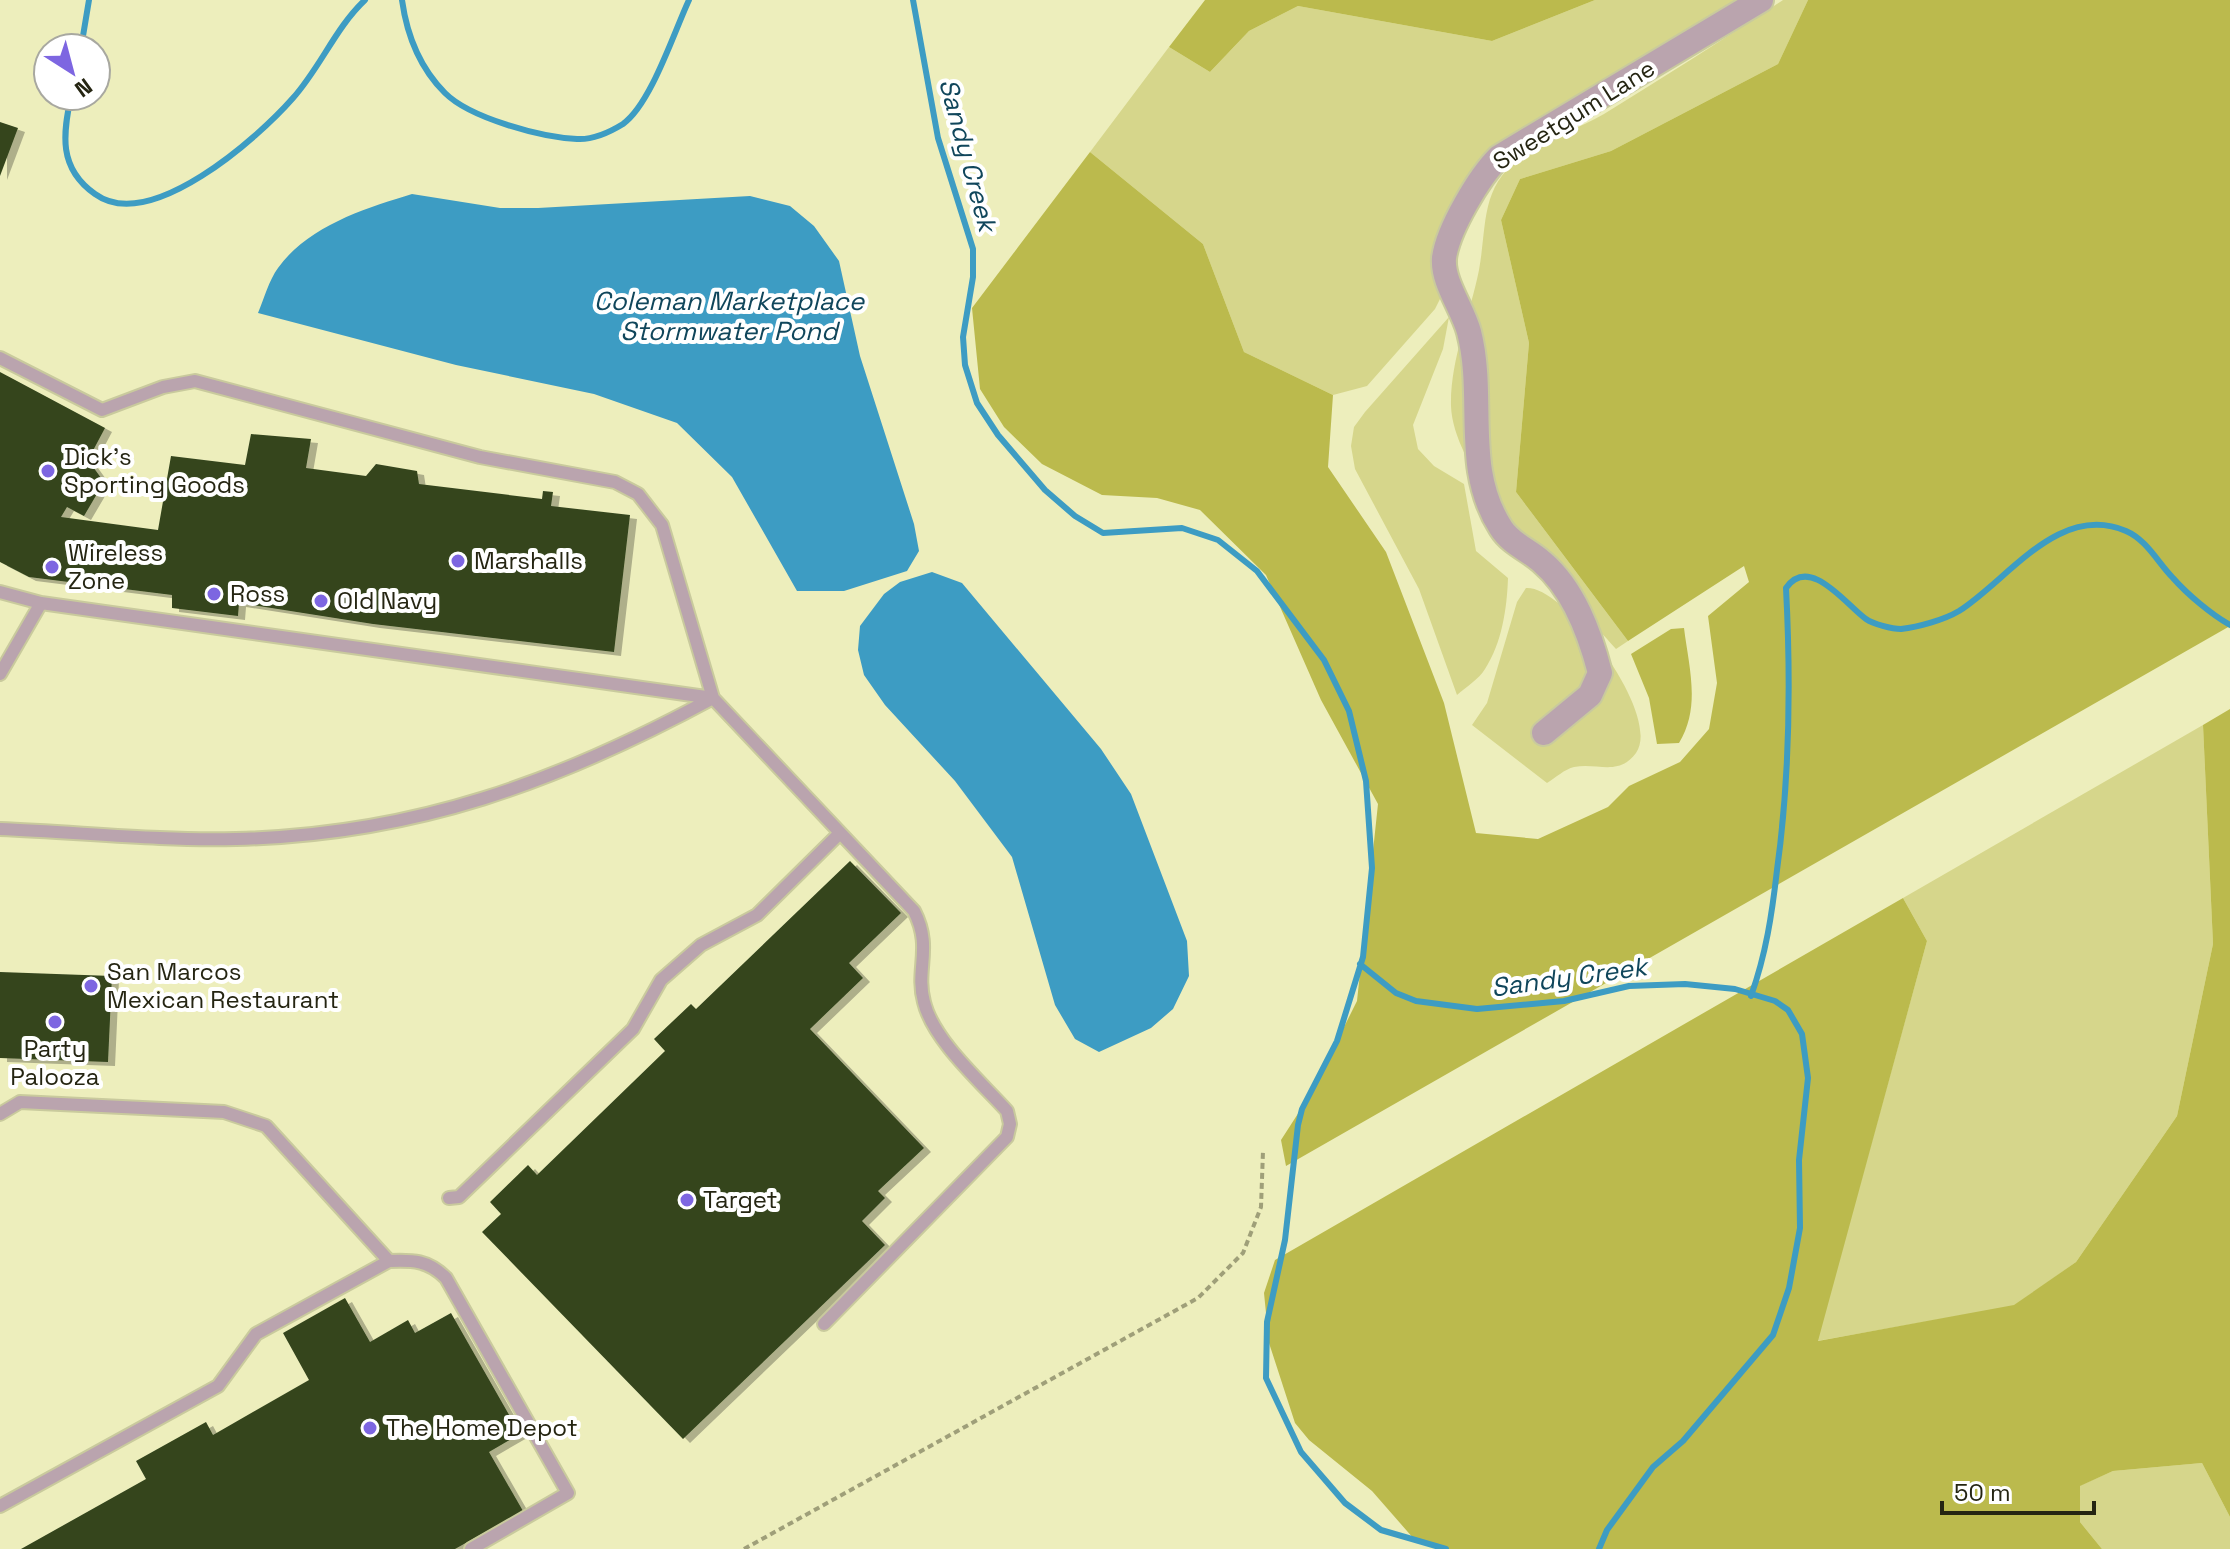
<svg xmlns="http://www.w3.org/2000/svg" width="2230" height="1549" font-family="'Space Grotesk',sans-serif">
  <defs>
    <filter id="shadow"><feDropShadow dx="7" dy="4" stdDeviation="0" flood-color="#0004"/></filter>
  </defs>
  <rect width="100%" height="100%" fill="#edeebc"/>
  <path fill="#d6d68b" d="M1595,0H1746L1474,169L1458,204V263L1435,309L1367,386L1333,395L1244,352L1203,244L1090,152L1169,47L1210,72L1249,31L1298,6L1492,41Z
    M1783,0H1808L1778,64L1611,151L1520,179L1501,220L1529,343L1516,492L1628,641L1616,649C1569,596 1453,476 1451,406C1450,360 1470,315 1479,270C1488,220 1479,185 1528,152C1551,137 1580,128 1604,114C1664,77 1724,39 1783,0Z
    M1449,317L1443,349L1413,425L1418,449L1434,466L1464,484L1476,551L1508,578C1507,608 1502,643 1485,669C1479,679 1466,687 1457,695L1419,589L1355,469L1351,446L1354,427L1365,412Z
    M1526,588C1565,585 1663,715 1636,753C1618,777 1597,762 1574,767C1565,769 1555,778 1547,783L1472,725L1487,703L1517,602Z
    M2203,725L2213,944L2177,1116L2076,1262L2014,1306L1817,1341L1927,941L1903,898Z
    M2202,1463L2230,1517V1549H2102L2080,1522L2079,1486L2113,1471Z"/>
  <path fill="#bbba4d" d="M1205,0H1595L1492,41L1298,6L1249,31L1210,72L1169,47Z
    M1808,0H2230V626L1286,1166L1281,1140L1310,1095L1357,1001L1378,804L1321,700L1266,575L1200,510L1157,498L1102,495L1042,464L1004,427L980,389L972,308L1090,152L1203,244L1244,352L1333,395L1328,467L1386,552L1444,703L1476,833L1538,839L1608,807L1629,786L1680,762L1709,729L1717,683L1708,616L1749,582L1744,566L1628,641L1516,492L1529,343L1501,220L1520,179L1611,151L1778,64Z
    M1684,628C1689,668 1701,707 1679,743L1657,744L1649,698L1631,654L1671,629Z
    M2230,709V1517L2202,1463L2113,1471L2080,1486V1522L2102,1549H1443L1414,1539L1372,1491L1309,1440L1295,1423L1269,1343L1264,1293L1275,1260L1903,898L1927,941L1818,1341L2014,1305L2076,1262L2177,1116L2213,944L2203,725Z"/>
  <path fill="#3d9cc3" d="M412,194L500,208H538L750,196L790,206L814,226L839,261L860,356L914,524L919,551L907,571L844,591H797L732,477L677,423L594,394L456,365L258,313C264,299 269,280 278,268C308,226 366,208 412,194Z
    M932,572L962,583L1101,749L1131,794L1187,941L1189,976L1173,1009L1151,1028L1099,1052L1075,1039L1055,1005L1012,857L955,781L885,705L864,675L858,650L860,626L884,594L900,582Z"/>
  <g fill="none" stroke-linecap="round" stroke-linejoin="round">
    <path stroke="#3d9cc3" stroke-width="6" d="M402,0C407,36 419,67 445,93C470,118 540,137 577,139C592,140 610,132 623,124C651,104 674,32 689,0
      M913,0L938,138L973,249V277L963,337L965,365L977,403L998,435L1045,490L1075,516L1103,533L1182,528L1218,540L1257,571L1324,660L1349,711L1366,781L1372,868L1363,957L1337,1041L1302,1109L1298,1125L1285,1240L1267,1322L1266,1378L1301,1452L1345,1503L1381,1530L1446,1549
      M81,48L89,0
      M71,96C63,134 58,168 95,194C150,234 258,138 293,98C320,68 336,27 365,0
      M1360,964L1396,993L1416,1001L1477,1009L1564,1001L1629,986L1685,984L1735,989L1775,1001L1788,1010L1802,1034L1808,1078L1799,1160L1800,1228L1789,1288L1773,1335L1683,1441L1653,1467L1607,1530L1599,1549
      M1751,996C1766,954 1772,914 1777,870C1790,776 1791,683 1786,588C1810,554 1847,606 1866,619C1873,624 1892,629 1901,629C1918,627 1944,620 1959,611C2008,580 2059,502 2126,531C2147,540 2158,563 2173,578C2188,595 2211,614 2230,625"/>
  </g>
  <path fill="#34451e" filter="url(#shadow)" d="M0,122L18,128L0,176Z
    M0,372L105,428L88,460L104,482L84,516L67,507L61,517L158,530L171,456L245,465L251,434L311,439L306,468L366,476L376,464L417,471L419,484L542,499L543,491L553,492L551,506L630,515L614,652L373,624L239,603L238,616L172,608V595L29,577L0,562Z
    M850,861L901,913L849,963L863,978L810,1029L924,1148L878,1191L885,1198L862,1221L885,1245L683,1439L482,1232L501,1214L490,1202L528,1165L537,1175L665,1051L654,1039L691,1004L696,1009Z
    M0,972L112,976L108,1062L0,1058Z
    M345,1298L370,1342L408,1320L415,1333L451,1313L520,1434L489,1452L523,1511L455,1549H21L146,1479L136,1461L206,1422L213,1435L309,1380L283,1333Z"/>
  <g fill="none" stroke-linecap="round" stroke-linejoin="round">
    <g stroke="#c9ca9d" stroke-width="16">
      <path id="lane" d="M0,358L102,410L163,387L195,381L480,457L615,482L638,494L662,525L713,698L41,603L0,592
        M0,674L41,603
        M0,829C78,832 158,841 236,839C414,835 558,782 713,698L914,911C933,948 915,969 924,1002C933,1040 981,1082 1007,1111L1010,1124L1007,1137L824,1324
        M0,1114L20,1102L224,1112L266,1126L389,1261L256,1334L218,1386L0,1506
        M449,1198L459,1197L633,1029L661,980L701,945L757,915L840,833
        M389,1261C413,1260 428,1260 446,1278L568,1493L471,1549"/>
    </g>
    <g stroke="#c9ca9d" stroke-width="28">
      <path id="street" d="M1544,733L1590,695L1600,673C1590,634 1574,589 1542,562C1529,550 1511,544 1501,528C1462,468 1486,398 1469,332C1463,309 1442,282 1444,258C1448,229 1479,177 1499,157L1761,0"/>
    </g>
    <path stroke="#9f9f79" stroke-width="4" stroke-dasharray="6 4" stroke-linecap="butt" d="M744,1549L1198,1298L1243,1253L1261,1207L1263,1151"/>
    <use href="#lane" stroke="#baa4ae" stroke-width="12"/>
    <use href="#street" stroke="#baa4ae" stroke-width="24"/>
  </g>
  <g fill="#7d66e1" stroke="#fff" stroke-width="3">
    <circle cx="48" cy="471" r="8"/>
    <circle cx="458" cy="561" r="8"/>
    <circle cx="52" cy="567" r="8"/>
    <circle cx="214" cy="594" r="8"/>
    <circle cx="321" cy="601" r="8"/>
    <circle cx="91" cy="986" r="8"/>
    <circle cx="55" cy="1022" r="8"/>
    <circle cx="687" cy="1200" r="8"/>
    <circle cx="370" cy="1428" r="8"/>
  </g>
  <g text-anchor="middle" stroke-width="8" stroke-linejoin="round" paint-order="stroke">
    <g font-size="24" fill="#252512" stroke="#fff">
      <text transform="translate(1574 115) rotate(-32)" y="8">Sweetgum Lane</text>
    </g>
    <g font-size="24" fill="#252512" stroke="#fff" text-anchor="start">
      <text x="64" y="465">Dick's<tspan x="64" dy="28">Sporting Goods</tspan></text>
      <text x="68" y="561">Wireless<tspan x="68" dy="28">Zone</tspan></text>
      <text x="474" y="569">Marshalls</text>
      <text x="230" y="602">Ross</text>
      <text x="337" y="609">Old Navy</text>
      <text x="107" y="980">San Marcos<tspan x="107" dy="28">Mexican Restaurant</tspan></text>
      <text x="55" y="1057" text-anchor="middle">Party<tspan x="55" dy="28">Palooza</tspan></text>
      <text x="703" y="1208">Target</text>
      <text x="386" y="1436">The Home Depot</text>
    </g>
    <g font-size="26" font-style="italic" fill="#10465b" stroke="#fff">
      <text transform="translate(968 155) rotate(75)" y="9">Sandy Creek</text>
      <text x="729" y="310">Coleman Marketplace<tspan x="729" dy="30">Stormwater Pond</tspan></text>
      <text transform="translate(1569 977) rotate(-8)" y="9">Sandy Creek</text>
    </g>
  </g>
  <g transform="translate(72 72) rotate(144)"><circle r="38" fill="#ffffff" stroke="#a8a8a0" stroke-width="2"/>
  <path d="M0-6L14 30L0 20L-14 30Z" fill="#7d66e1"/>
  <text y="-12" font-size="22" font-weight="bold" text-anchor="middle" fill="#252512">N</text>
  </g>
  <path d="M1942 1501v12h152v-12" fill="none" stroke="#252512" stroke-width="4"/>
  <text x="1954" y="1501" font-size="24" fill="#252512" stroke="#ffffff" stroke-width="6" paint-order="stroke">50 m</text>
</svg>
